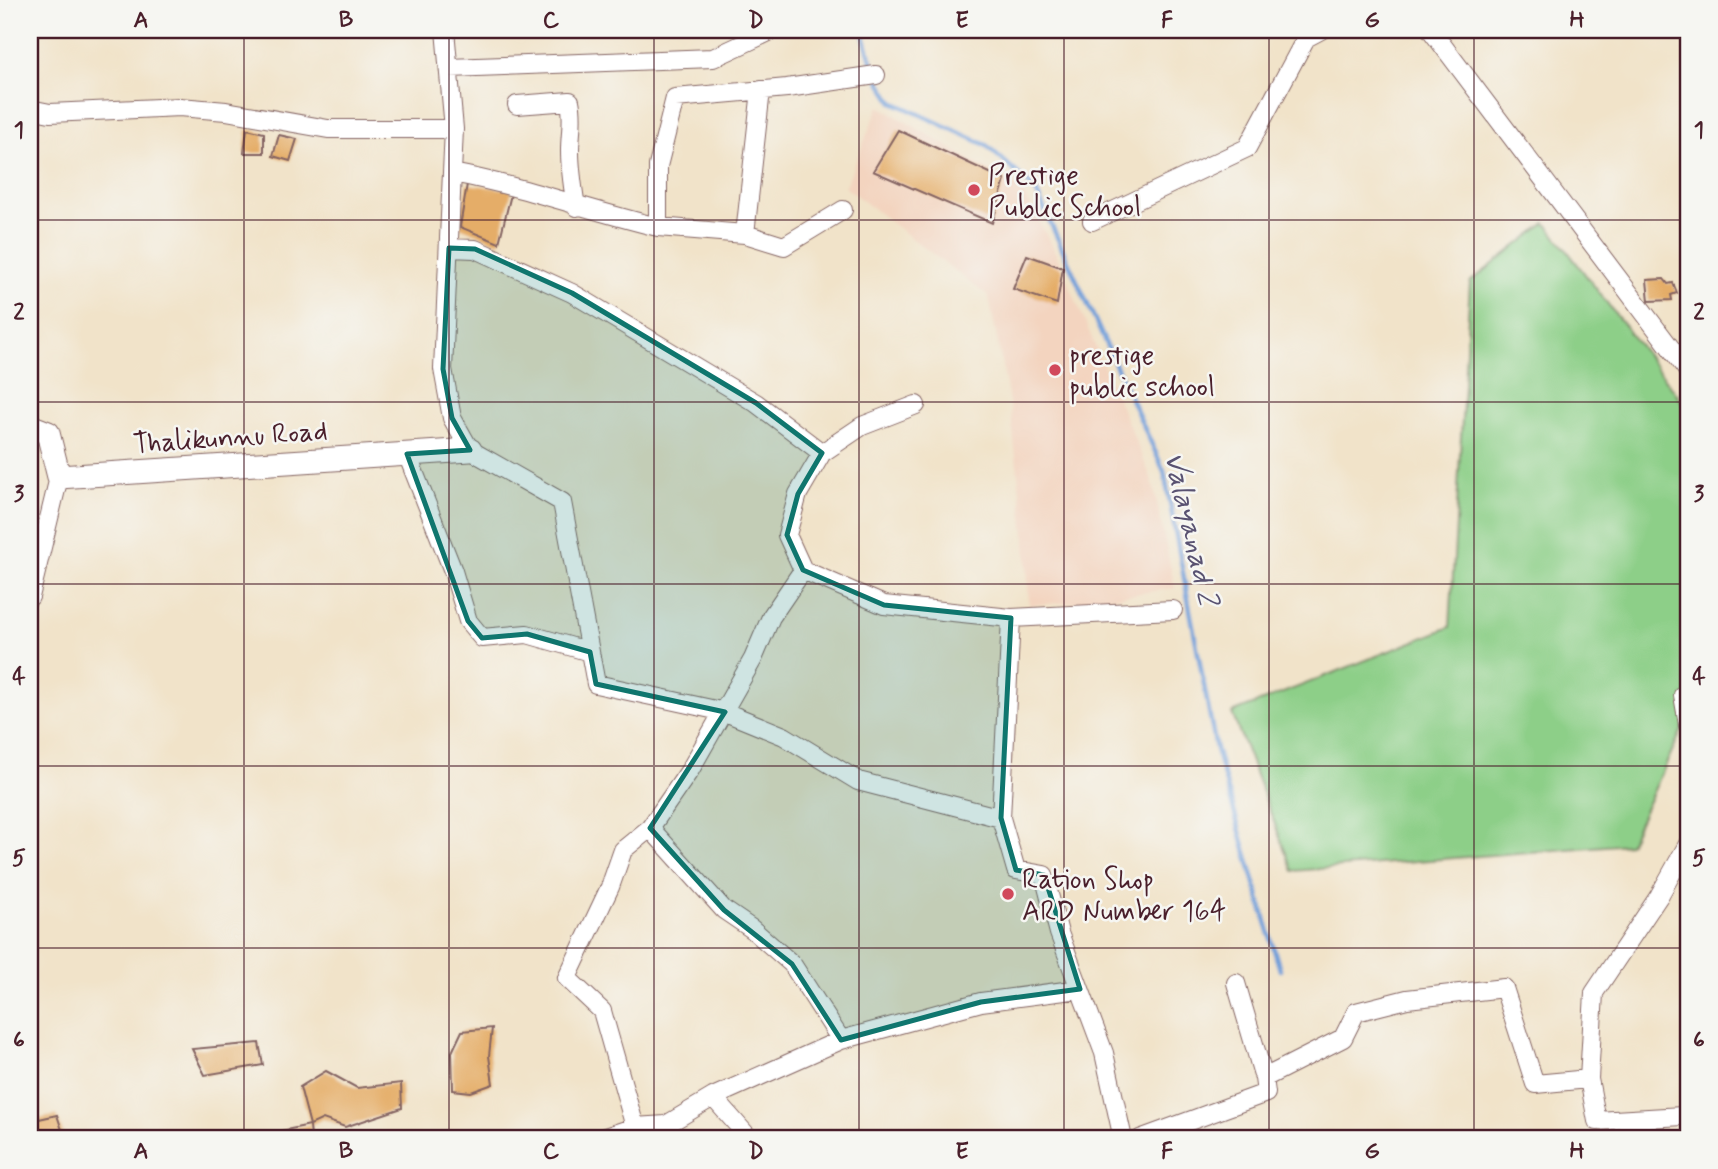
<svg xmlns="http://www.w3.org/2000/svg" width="1718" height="1169" font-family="Mynerve,sans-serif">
  <rect width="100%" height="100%" fill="#f6f6f2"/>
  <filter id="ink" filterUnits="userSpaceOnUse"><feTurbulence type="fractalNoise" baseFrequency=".0143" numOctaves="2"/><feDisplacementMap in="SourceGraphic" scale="14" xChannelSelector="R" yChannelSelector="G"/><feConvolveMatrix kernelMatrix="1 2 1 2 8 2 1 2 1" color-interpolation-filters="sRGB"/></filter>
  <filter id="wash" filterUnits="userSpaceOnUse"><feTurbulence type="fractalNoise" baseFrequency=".00686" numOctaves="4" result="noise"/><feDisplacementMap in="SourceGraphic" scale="28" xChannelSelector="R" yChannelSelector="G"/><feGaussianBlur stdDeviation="1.57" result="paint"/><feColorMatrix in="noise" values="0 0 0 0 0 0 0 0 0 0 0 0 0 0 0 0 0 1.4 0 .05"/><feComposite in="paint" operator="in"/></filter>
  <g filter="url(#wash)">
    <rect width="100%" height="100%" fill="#f1e3c9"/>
    <path fill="#f3d4bf" d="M879,106L1022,190L1055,251L1152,480L1175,588L1080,602L1029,605L1026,542L1010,406L989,297L845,187Z"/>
    <path fill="#8dcf88" stroke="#6c775a" stroke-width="2" d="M1546,223L1688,409V717L1629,844L1293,871L1232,713L1450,627L1470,282Z"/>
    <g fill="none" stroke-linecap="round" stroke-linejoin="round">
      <path stroke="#709ed9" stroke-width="4.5" d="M862,30L875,72
        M879,80L893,102L986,145L1035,189L1164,471L1216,749L1280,970"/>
    </g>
    <g id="blocks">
      <path fill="#e5ad67" d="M247,129L264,133V153H244Z
        M898,130L1005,180L992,223L873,171Z
        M279,135L297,139L290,161L273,156Z
        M467,184L512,190L499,243L460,227Z
        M1027,255L1063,268L1057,304L1013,289Z
        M1664,279L1668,284L1673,283L1677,293L1671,295L1672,300L1649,301L1647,280Z
        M492,1028L489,1056L493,1084L471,1092L453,1090L452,1052L462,1031Z
        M259,1043L263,1065L205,1075L192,1049Z
        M326,1071L357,1088L401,1083L402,1108L345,1127L323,1119L310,1125L311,1139H258L257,1136L310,1125L300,1087Z
        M57,1115L65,1139H30V1121Z"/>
    </g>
  </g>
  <g filter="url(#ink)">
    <use href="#blocks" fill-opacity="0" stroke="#846462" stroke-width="2"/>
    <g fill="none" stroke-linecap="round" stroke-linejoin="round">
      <g stroke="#846462" stroke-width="20">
        <path id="minor" d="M445,30L454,129L443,369L452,418L470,450L562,502L596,684L725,712L784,736L858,781L1001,818L1016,870L1044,875L1059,933L1104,1053L1123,1139
          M1431,30L1688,371
          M449,68L713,58L773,30
          M517,105L570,101C574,119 570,132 570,151C570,170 573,188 576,207
          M30,109L50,113L180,107L226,111L328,129H454
          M452,173C522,186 588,210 658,227
          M843,210L784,246L745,234L658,227V166L675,98L787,88L876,75
          M1092,221L1247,148L1306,38L1321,30
          M745,234L761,90
          M449,248L475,249L572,293L756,403L822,453
          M407,454L453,571L468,621L482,638L527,634L590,652
          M803,570L884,605L1011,618L1173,610
          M30,597L59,477
          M1688,695H1683L1688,724
          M1001,818L1011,618
          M650,828L724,910L752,929L792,964L841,1040
          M1236,983L1264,1078
          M1589,1079L1597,1121L1683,1116L1688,1112
          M713,1097L841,1040L981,1002L1080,989
          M599,1139L635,1127
          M750,1139L713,1097L666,1125L635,1127L602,1011L567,978L610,887L623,850L650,828L690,770L753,659L771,617L803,570L787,535L798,494L822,453L862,426L916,405
          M1140,1139L1266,1093L1264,1078L1343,1038L1356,1012L1407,999L1504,988L1535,1084L1589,1079L1594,993L1659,896L1688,844"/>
      </g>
      <g stroke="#846462" stroke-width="25">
        <path id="tertiary" d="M30,426L48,433L59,477L470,450"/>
      </g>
      <use href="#minor" stroke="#fff" stroke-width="18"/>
      <use href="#tertiary" stroke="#fff" stroke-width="23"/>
    </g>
  </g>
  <path fill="#0f766e" fill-opacity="0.2" stroke="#0f766e" stroke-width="5" stroke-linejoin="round" d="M449,248L475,249L572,293L756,403L822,453L798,494L787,535L803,570L884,605L1011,618L1001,818L1016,870L1044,875L1080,989L981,1002L841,1040L792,964L724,910L650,828L725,712L596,684L590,652L527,634L482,638L468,621L407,454L470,450L452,418L443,369Z"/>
  <path fill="none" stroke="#4a1f2b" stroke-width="2" stroke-opacity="0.55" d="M244,30V1139M449,30V1139M654,30V1139M859,30V1139M1064,30V1139M1269,30V1139M1474,30V1139M30,220H1688M30,402H1688M30,584H1688M30,766H1688M30,948H1688"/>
  <g fill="#d1495b" stroke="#f6f6f2" stroke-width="2.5">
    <circle cx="974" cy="190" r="7"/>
    <circle cx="1055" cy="370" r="7"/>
    <circle cx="1008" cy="894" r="7"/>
  </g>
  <g text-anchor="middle" stroke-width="5" stroke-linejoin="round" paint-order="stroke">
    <g font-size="28" fill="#4a1f2b" stroke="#f6f6f2" text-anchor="start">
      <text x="988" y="184">Prestige<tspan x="988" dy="32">Public School</tspan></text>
      <text x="1069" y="364">prestige<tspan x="1069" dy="32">public school</tspan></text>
      <text x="1022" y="888">Ration Shop<tspan x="1022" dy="32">ARD Number 164</tspan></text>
    </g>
    <g font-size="28" fill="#4a1f2b" stroke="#f6f6f2">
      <text transform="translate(230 436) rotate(-4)" y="10">Thalikunnu Road</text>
    </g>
    <g font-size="30" font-style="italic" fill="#595271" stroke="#f6f6f2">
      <text transform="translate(1192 528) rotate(77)" y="10">Valayanad 2</text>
    </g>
  </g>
  <rect width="1718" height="1169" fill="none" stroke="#f6f6f2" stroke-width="77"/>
  <rect x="38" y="38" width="1642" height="1092" fill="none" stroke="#4a1f2b" stroke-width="2.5"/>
  <g font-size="23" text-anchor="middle" font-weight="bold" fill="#4a1f2b">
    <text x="141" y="27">A</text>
    <text x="346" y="27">B</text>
    <text x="551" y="27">C</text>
    <text x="756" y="27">D</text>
    <text x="962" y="27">E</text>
    <text x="1167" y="27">F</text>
    <text x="1372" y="27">G</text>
    <text x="1577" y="27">H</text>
    <text x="19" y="137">1</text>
    <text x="1699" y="137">1</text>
    <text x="19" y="319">2</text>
    <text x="1699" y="319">2</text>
    <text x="19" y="501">3</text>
    <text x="1699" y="501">3</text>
    <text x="19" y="683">4</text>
    <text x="1699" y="683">4</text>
    <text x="19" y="865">5</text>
    <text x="1699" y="865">5</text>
    <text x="19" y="1047">6</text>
    <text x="1699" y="1047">6</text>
    <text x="141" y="1158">A</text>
    <text x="346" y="1158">B</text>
    <text x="551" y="1158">C</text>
    <text x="756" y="1158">D</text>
    <text x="962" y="1158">E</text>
    <text x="1167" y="1158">F</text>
    <text x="1372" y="1158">G</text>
    <text x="1577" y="1158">H</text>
  </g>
</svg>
